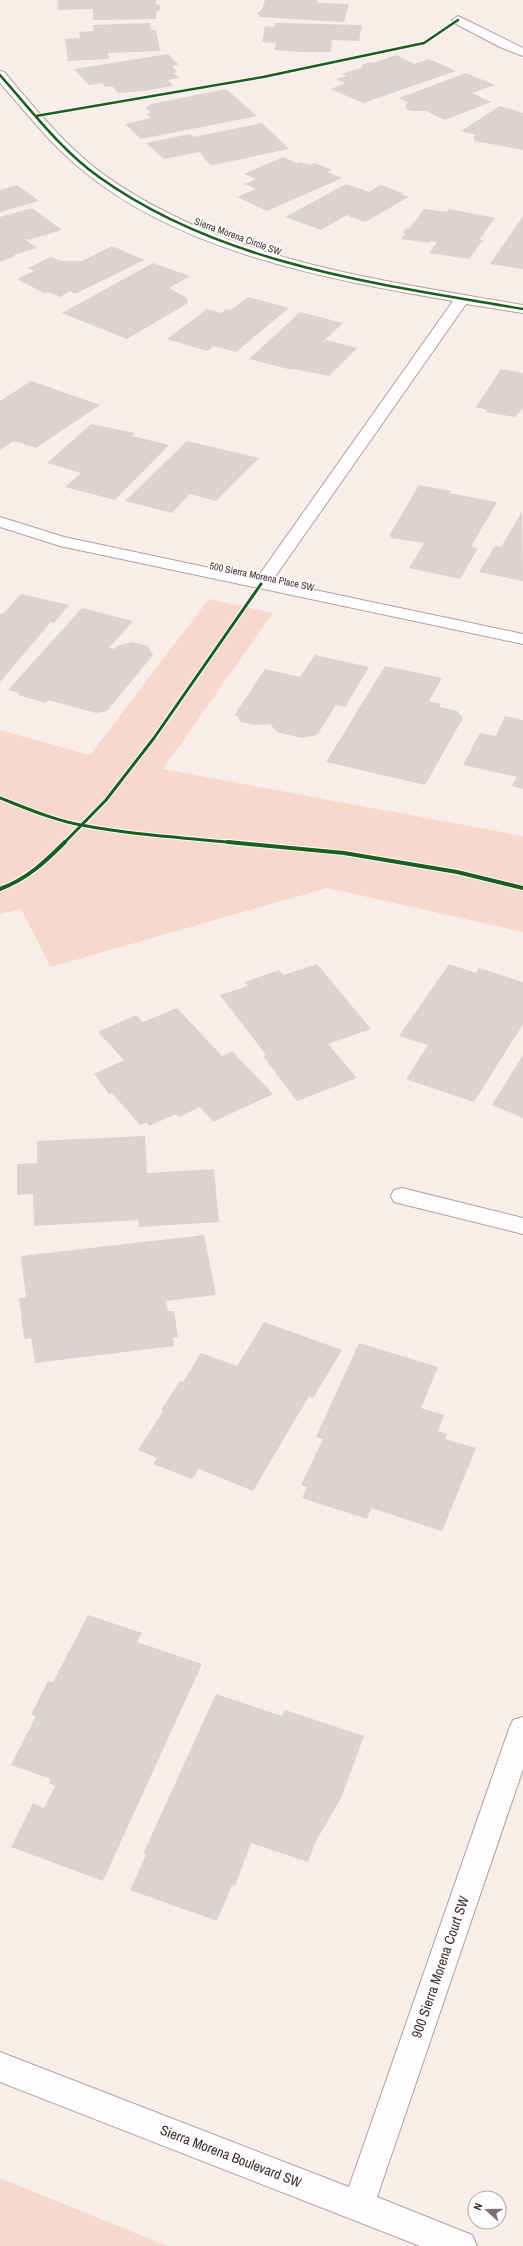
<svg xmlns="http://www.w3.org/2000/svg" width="523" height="2246" font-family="'Archivo Narrow',sans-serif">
  <rect width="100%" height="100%" fill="#f8ede9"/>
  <path fill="#f7d8cd" d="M209,599L273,613L163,769L523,836V932L327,888L51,967L21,909L0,914V730L90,755Z
    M0,2178L167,2246H0Z"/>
  <path fill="#ddd2cf" d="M58,0H156L155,4L160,5V10L156,12V19L93,20V9L57,10Z
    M265,0H318L317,3L349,4L344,22L259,17L260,15L257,14L262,9Z
    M150,23L151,30H156L160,51L108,53L109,59L68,61L65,39L80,38L79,32L94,31L93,25Z
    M275,23L362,25L359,41L332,40L331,52H300L274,50L276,43L262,42L265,26L274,27Z
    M168,54L179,65L172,66L177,72L174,73L179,78L168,80L173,86L143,91L118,93L112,86L105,87L102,83L89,85L74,69Z
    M396,55L414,64L429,59L456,71L363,103L331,89L345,83L336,79L346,76L342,74L363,67L361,65L370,62L373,63Z
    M466,73L495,85L472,93L491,102L445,120L426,111H412L406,109V104L409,103L399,98Z
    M226,89L257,116L141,139L125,124L151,118L147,114L151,113L146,108L151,104Z
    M500,106L523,113V150L475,141L473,137L476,135L461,131Z
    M262,123L289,149L213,165L208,163L200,152L164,159L146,143L190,134L194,137Z
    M283,157L297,163L300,162L310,165L314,163L332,170L327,172L342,178L267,211L237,197L256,189L244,184L256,179L244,174Z
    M346,184L369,192L381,185L403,193L400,194L409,197L365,222L348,216L349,214L321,230L285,217Z
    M17,185L39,201L0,212V190Z
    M32,208L62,230L28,240L23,238L37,248L14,255L15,256L0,262V217Z
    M424,209L447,212L449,209L495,218L479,240H483L469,259L429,253L437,242L430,241L429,243L401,239L405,233H403L406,228L409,229Z
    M523,216V269L490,264Z
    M112,246L144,260L75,294L70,291L60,297L48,292L46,294L17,279L34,271L28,268L51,257L61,261H82Z
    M153,263L190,276L169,288L187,298L188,303L127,339L62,313Z
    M248,297L289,308L236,352L214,346L207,351L167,339L207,309L221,313L226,309L231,310Z
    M300,312L343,323L323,342L327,340L357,348L329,376L294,369L292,370L249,359Z
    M501,369L523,373V408L515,417L486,412L487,410L476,407Z
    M31,381L100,405L36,448L14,441L0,450V401Z
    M91,424L135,433L132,436L169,445L115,500L65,487L81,473L47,463Z
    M187,441L259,458L216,501L190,494L172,513L125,501Z
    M419,485L451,491L449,493L497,502L471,547L478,548L460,579L409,568L424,543L390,538L391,536H389Z
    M522,512L523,581L479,572L495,546L501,547Z
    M21,594L69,605L54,623L51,622L0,682V613L3,614Z
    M82,608L133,621L109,648L114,649L117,646L133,642L148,646L153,655L107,711L96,713L48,700L46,703L18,695L19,693L8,690Z
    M315,655L369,667L345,707L336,705L317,735L301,738L277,732L270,724L255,725L241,722L237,716H234L265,669L300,677Z
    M385,666L442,678L429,701L441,704L439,707L457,711L463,718L425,785L326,762Z
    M505,716L523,720V789L512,786L517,777L463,765L480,733L496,736Z
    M317,964L371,1029L328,1044L357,1078L297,1101L263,1056L266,1055L220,995L248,986L245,982L279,970L284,975Z
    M449,964L476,973L479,968L523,982V1024L474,1102L406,1079L428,1045L399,1036Z
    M177,1008L222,1056L232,1051L273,1094L213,1122L200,1107L179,1117L176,1114L149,1126L147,1123L140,1125L112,1093L109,1094L94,1074L124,1060L98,1032L136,1015L143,1022Z
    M523,1055V1118L492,1105Z
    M145,1136L147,1173L214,1169L219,1222L139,1227L138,1220L34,1226L33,1194L17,1195V1164L37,1163V1141Z
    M204,1235L216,1295L166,1301L168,1311H174L178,1337L173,1338L174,1346L35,1363L31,1338L24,1339L19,1298L26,1297L21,1256Z
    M264,1322L342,1350L313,1398L309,1396L253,1491L199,1469L192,1479L153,1464L157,1458L138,1450L163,1411L161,1410L180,1381L183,1382L201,1353L237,1366Z
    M359,1343L438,1367L421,1408L444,1415L438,1431L447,1434L445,1439L476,1448L442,1531L371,1508L367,1519L302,1498L307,1487L301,1485L323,1439L316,1437Z
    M88,1615L142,1633L137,1642L202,1664L103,1881L11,1847L33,1803L44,1808L55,1786L49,1783L51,1779L11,1765L36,1716L31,1715L48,1681L53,1682Z
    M216,1694L282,1716L285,1710L364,1736L341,1798L316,1841L308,1862L251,1843L235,1886L232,1885L217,1921L130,1890L146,1855L143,1854Z"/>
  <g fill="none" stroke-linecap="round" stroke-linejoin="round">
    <g stroke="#aca29e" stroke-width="2">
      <path id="minor" d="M458,16L523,48V56L500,47L454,23L452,20Z
        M0,71L4,72C35,108 65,146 103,174C224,261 380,280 523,305V313L466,304L272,581L523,634V644L60,546L0,527V517L64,537L257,578L453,301C328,279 181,253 81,169C50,144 26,112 0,83Z
        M402,1188L523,1218V1234L394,1202L391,1196L394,1190Z
        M523,1717V1769L377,2197L472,2235L477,2246H420L0,2082V2052L349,2187L509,1729L513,1720Z"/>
    </g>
    <use href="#minor" fill="#fefcfc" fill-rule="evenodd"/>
    <g stroke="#fcfcfc" stroke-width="4">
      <path id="cycleway-far2" d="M0,75C31,110 60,149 99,177C222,265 378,284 523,309
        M36,116L263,77L424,43L458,20"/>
    </g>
    <g stroke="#fcfcfc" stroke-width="5">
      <path id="cycleway-far1" d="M0,798C26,808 53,820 81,825C133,835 186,838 239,843
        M64,843L106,800L154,738L261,584"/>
    </g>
    <g stroke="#fcfcfc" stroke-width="6">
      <path id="cycleway" d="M228,842L344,853L457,872L523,888
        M0,889C27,879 45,862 65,842"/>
    </g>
    <use href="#cycleway-far2" stroke="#1b5e20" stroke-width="2.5"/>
    <use href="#cycleway-far1" stroke="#1b5e20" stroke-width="3"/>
    <use href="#cycleway" stroke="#1b5e20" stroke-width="4"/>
  </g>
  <g text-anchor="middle" stroke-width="3.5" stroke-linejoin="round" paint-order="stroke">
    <g font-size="10" fill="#3d302c" stroke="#fcfcfc">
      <text transform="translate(238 236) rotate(20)" y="4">Sierra Morena Circle SW</text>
      <text transform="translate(262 576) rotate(12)" y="4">500 Sierra Morena Place SW</text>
    </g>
    <g font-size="14" fill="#3d302c" stroke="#fcfcfc">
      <text transform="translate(440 1967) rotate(-71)" y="5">900 Sierra Morena Court SW</text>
      <text transform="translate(231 2156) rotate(21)" y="5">Sierra Morena Boulevard SW</text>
    </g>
  </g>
  <g transform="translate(487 2210) rotate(291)"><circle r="19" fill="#fcfcfc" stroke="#b0aaa9"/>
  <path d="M0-3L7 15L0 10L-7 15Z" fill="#7e726e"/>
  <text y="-6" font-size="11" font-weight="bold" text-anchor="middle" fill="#3d302c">N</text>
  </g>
</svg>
